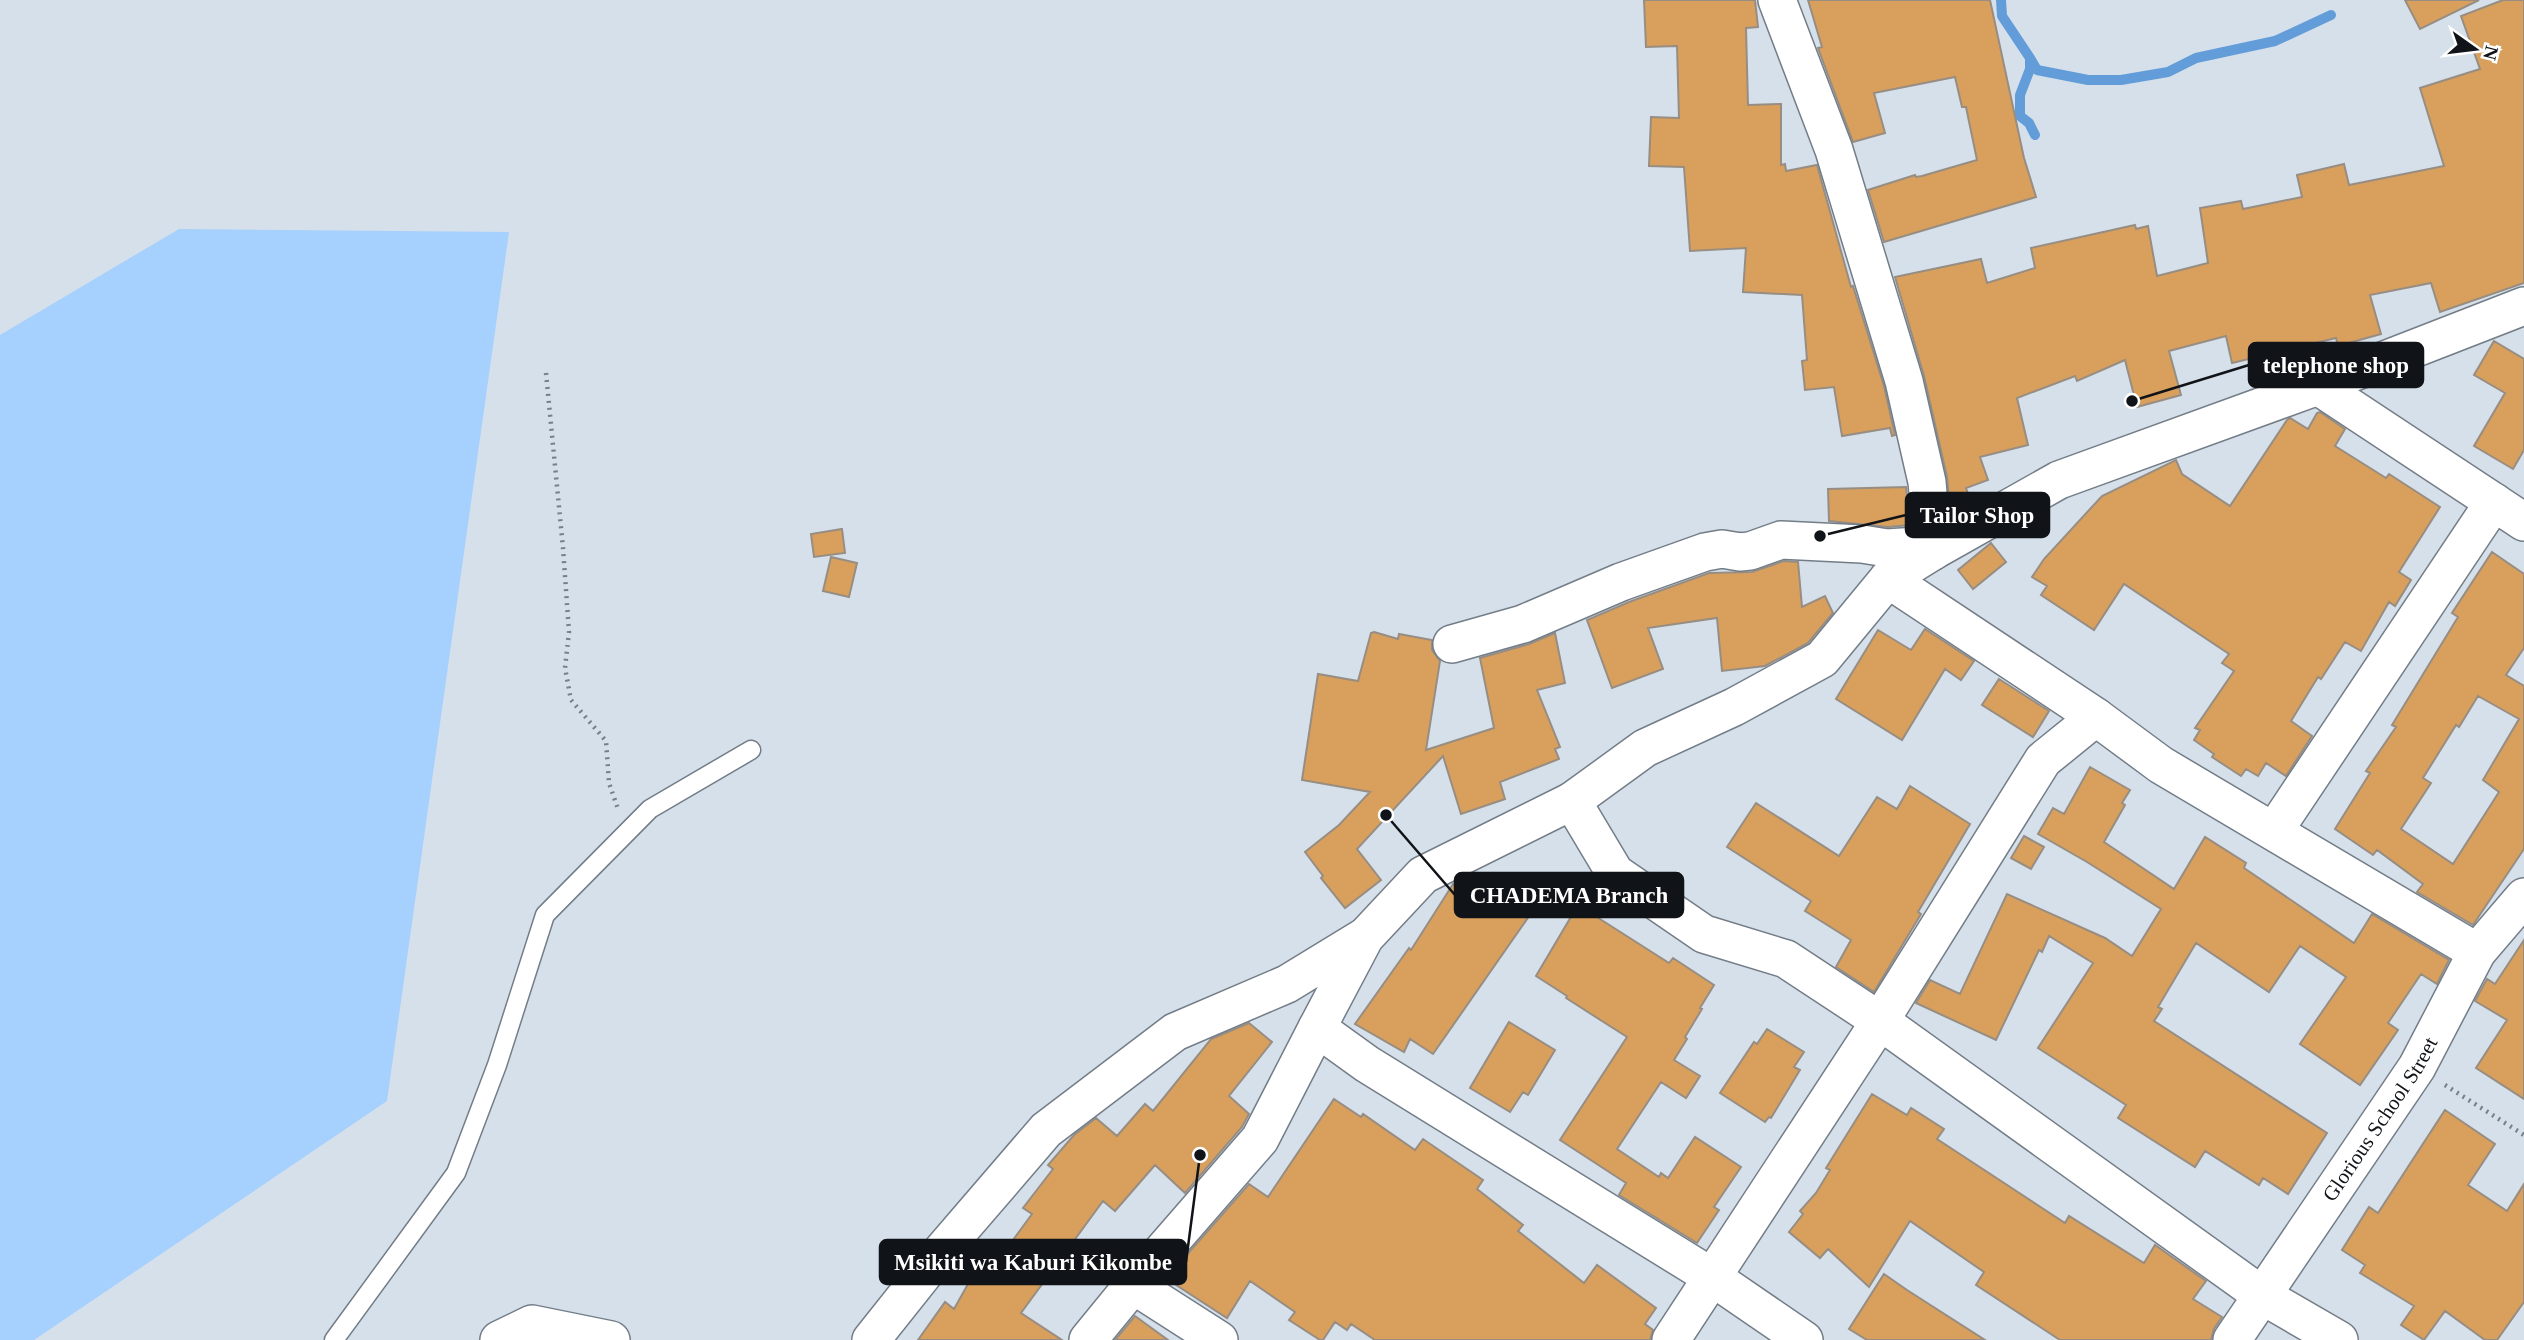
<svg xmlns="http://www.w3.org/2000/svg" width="2524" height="1340" font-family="'Times New Roman',serif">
  <rect width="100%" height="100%" fill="#d5e0eb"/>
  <path fill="#a6d0fd" d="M179,229L509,232L387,1101L34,1340H0V335Z"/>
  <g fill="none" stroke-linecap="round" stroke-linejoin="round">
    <path stroke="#639dd9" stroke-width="10" d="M2001,0L2002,16L2030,58V69L2020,95V116L2029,123L2035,135
      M2030,58L2037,70L2088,80H2121L2168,72L2196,58L2275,41L2331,15"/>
  </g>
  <path fill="#d9a05d" stroke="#978d82" stroke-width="2" fill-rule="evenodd" d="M1644,0H1755L1758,27L1746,28L1748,105L1781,104V165L1785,164L1786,171L1817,165L1851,287L1853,286L1884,386L1895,435L1892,436L1890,428L1842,436L1834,387L1805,390L1802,361L1807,360L1802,295L1743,292L1746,248L1690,251L1684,167L1649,166L1651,117L1679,118L1677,46L1646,47Z
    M1808,0H1990L2024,158L2036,197L1884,242L1868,190L1915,175L1916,177L1922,176L1977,160L1966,107H1962L1955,77L1874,93L1885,133L1853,142L1818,48L1822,47Z
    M2405,0H2479L2420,29Z
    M2503,0H2524V283L2440,312L2431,283L2370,295L2381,334L2338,346L2336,338L2232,363L2226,336L2169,351L2181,395L2137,407L2125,360L2077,381L2075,376L2017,398L2028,445L1980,457L1988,480L1966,488L1971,502L1950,509L1947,477L1924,376L1895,277L1981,259L1987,283L2035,268L2031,248L2135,225L2136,229L2148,226L2157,276L2208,263L2200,208L2241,201L2243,209L2302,197L2297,175L2344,164L2349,185L2444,166L2420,88L2480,69L2461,16Z
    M2494,341L2524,359V450L2513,469L2474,446L2505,393L2474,375Z
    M2320,412L2345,429L2335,446L2386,478L2389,474L2440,507L2399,572L2411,580L2395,606L2389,602L2361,651L2345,642L2321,679L2318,677L2291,721L2312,736L2286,776L2266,763L2258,776L2246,769L2241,776L2212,757L2214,754L2194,740L2200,730L2195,728L2234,671L2222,663L2229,654L2124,584L2094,630L2041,595L2047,586L2032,577L2044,559L2102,496L2176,460L2182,474L2230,506L2287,420L2290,418L2308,429L2317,413Z
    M1906,487L1910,525L1888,527L1829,521L1828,489Z
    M842,529L845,553L814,557L811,534Z
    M1991,543L2006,562L1973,589L1958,570Z
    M2492,552L2524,574V648L2506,675L2524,686V849L2473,925L2417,892L2423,884L2377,850L2373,855L2335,829L2370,773L2366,771L2396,727L2392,725L2458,617L2452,613ZM2478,696L2519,719L2483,780L2499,792L2453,864L2401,829L2431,783L2423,778L2456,725L2459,727Z
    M831,557L857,563L849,597L823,591Z
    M1784,561L1798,562L1802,607L1825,596L1833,613L1808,643L1765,666L1722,671L1717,618L1648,628L1663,669L1612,688L1587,620L1629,602L1709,573L1752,572Z
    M1925,629L1974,661L1961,680L1945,669L1902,740L1836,699L1878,630L1911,650Z
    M1374,632L1398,639L1399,634L1432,640V650L1440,661L1426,750L1494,728L1480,658L1529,644L1555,633L1565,683L1537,690L1560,747L1555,749L1559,759L1500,782L1505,799L1461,814L1443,756L1357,849L1381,880L1345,908L1321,878L1323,876L1305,852L1339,825L1370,792L1302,780L1318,674L1358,681L1371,633Z
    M1999,679L2049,711L2033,737L1982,705Z
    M2090,767L2130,790L2122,803L2125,805L2104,842L2174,889L2205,837L2246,863L2244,868L2354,943L2372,914L2449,960L2437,984L2421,974L2388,1023L2398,1030L2360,1085L2300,1044L2346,977L2300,946L2269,992L2196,943L2158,1007L2162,1009L2154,1021L2327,1133L2288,1194L2263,1178L2259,1185L2205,1151L2195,1167L2118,1118L2126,1105L2038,1048L2093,963L2049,936L2042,952L2039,950L1996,1040L1916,1003L1930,980L1960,994L2007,894L2105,938L2132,956L2161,909L2087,862L2038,834L2053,808L2064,814Z
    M1910,786L1970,824L1918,912L1921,914L1874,992L1836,967L1851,940L1805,911L1811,901L1727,847L1756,803L1839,856L1877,797L1897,809Z
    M2024,836L2044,847L2031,869L2011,858Z
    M1515,882L1541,899L1433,1054L1410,1039L1404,1052L1355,1024L1409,948L1411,950L1453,884L1497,911Z
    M1578,905L1669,963L1673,958L1714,985L1700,1008L1702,1009L1685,1037L1687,1039L1674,1060L1700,1076L1686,1098L1661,1082L1617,1149L1659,1177L1661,1173L1668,1178L1695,1137L1741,1167L1714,1207L1719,1210L1697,1243L1619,1195L1626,1183L1560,1140L1627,1037L1566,998L1567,996L1536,976Z
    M2524,940V1099L2476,1068L2507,1020L2475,1001L2487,979L2495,984Z
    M1509,1022L1555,1050L1528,1095L1523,1092L1510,1112L1470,1088Z
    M1249,1023L1272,1042L1229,1096L1249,1114L1242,1127L1185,1193L1155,1165L1115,1211L1103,1201L1021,1313L1062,1340H918L945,1302L954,1309L977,1268L988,1274L1032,1214L1023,1208L1053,1169L1048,1165L1074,1135L1096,1118L1117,1136L1145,1104L1153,1111L1211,1039Z
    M1767,1029L1804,1052L1794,1067L1800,1070L1771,1118L1769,1117L1765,1122L1720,1093L1754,1042L1757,1044Z
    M1872,1094L1907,1115L1911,1108L1944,1129L1937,1139L2065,1223L2069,1216L2144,1263L2155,1245L2206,1281L2193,1299L2222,1317L2214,1329L2211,1340H2060L1976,1285L1984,1272L1910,1221L1869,1287L1828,1249L1820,1258L1789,1232L1803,1214L1800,1211L1816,1193L1830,1170L1826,1168Z
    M1334,1099L1361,1117L1363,1114L1415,1150L1423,1139L1483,1180L1477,1189L1523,1225L1518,1231L1584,1283L1597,1265L1656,1308L1645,1324L1653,1330L1650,1340H1375L1351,1324L1347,1330L1335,1322L1323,1340H1320L1289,1320L1295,1312L1250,1281L1227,1318L1176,1285L1178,1281L1173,1278L1180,1268L1177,1266L1249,1184L1268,1197Z
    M2445,1110L2495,1144L2468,1185L2507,1211L2524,1184V1302L2497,1340H2485L2445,1311L2424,1340L2401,1325L2414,1306L2360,1273L2365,1265L2342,1250L2369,1207L2378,1213Z
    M1884,1274L1907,1290L1985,1340H1867L1849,1329Z
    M1135,1316L1168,1340H1115Z"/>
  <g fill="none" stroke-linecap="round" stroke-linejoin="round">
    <g stroke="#737d87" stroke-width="21">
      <path id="lane" d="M334,1340L456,1173L497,1065L545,915L650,809L751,750"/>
    </g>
    <g stroke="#737d87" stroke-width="40">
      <g id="street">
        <path d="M1777,0L1834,150L1904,381L1927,482L1933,551"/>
        <path d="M2318,386L2524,522"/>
        <path d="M1888,579L2096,717L2161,765L2477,952"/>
        <path d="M1452,644L1523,624L1621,582L1705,552L1722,549L1740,552L1750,551L1781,540L1862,544L1887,548L1918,546L1933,551"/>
        <path d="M1572,801L1615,873L1704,934L1786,959L1880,1021L2263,1296L2339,1340"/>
        <path d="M2274,831L2494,502"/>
        <path d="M1133,1285L1219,1340"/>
        <path d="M499,1340L532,1324L611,1340"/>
        <path d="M871,1340L941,1252L1046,1130L1175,1032L1287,984L1364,937"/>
        <path d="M1088,1340L1133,1285L1260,1139L1317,1028"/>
        <path d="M1671,1340L1880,1021L2043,760L2096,717"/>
        <path d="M1804,1340L1712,1277L1367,1064L1317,1028L1365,937L1423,875L1572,801L1645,748L1734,707L1822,659L1888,579L1933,551L2059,480L2318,386L2524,306"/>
        <path id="s1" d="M2232,1340L2417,1067L2477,952L2524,897"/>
      </g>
    </g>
    <path stroke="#788087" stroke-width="4.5" stroke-dasharray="2 5" stroke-linecap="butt" d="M546,373L563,548L569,632L565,668L571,700L606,741L609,783L618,809
      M2445,1085L2524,1135"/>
    <use href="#lane" stroke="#fff" stroke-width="18"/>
    <use href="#street" stroke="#fff" stroke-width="37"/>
  </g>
  <g text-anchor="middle" stroke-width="7" stroke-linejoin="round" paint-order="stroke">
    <g font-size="21" fill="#101317" stroke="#fff">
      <text dy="7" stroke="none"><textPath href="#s1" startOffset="266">Glorious School Street</textPath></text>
    </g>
  </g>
  <path fill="none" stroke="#101317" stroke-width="2.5" d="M2132 401L2249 365M1820 536L1906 515M1386 815L1455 895M1200 1155L1186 1262"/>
  <g fill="#101317" stroke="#fff" stroke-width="2.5">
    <circle cx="2132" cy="401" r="7"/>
    <circle cx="1820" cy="536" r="7"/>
    <circle cx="1386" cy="815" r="7"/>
    <circle cx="1200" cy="1155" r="7"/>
  </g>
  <g fill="#101317" stroke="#101317" stroke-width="2.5">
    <rect x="2249" y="343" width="174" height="44" rx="7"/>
    <rect x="1906" y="493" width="143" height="44" rx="7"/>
    <rect x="1455" y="873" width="228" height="44" rx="7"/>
    <rect x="880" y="1240" width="306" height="44" rx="7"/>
  </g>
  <g font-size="23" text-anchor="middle" font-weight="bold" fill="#fff">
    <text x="2336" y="373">telephone shop</text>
    <text x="1977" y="523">Tailor Shop</text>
    <text x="1569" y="903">CHADEMA Branch</text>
    <text x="1033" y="1270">Msikiti wa Kaburi Kikombe</text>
  </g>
  <g transform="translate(2475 49) rotate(104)" stroke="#ffffff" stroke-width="5" paint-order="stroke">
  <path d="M0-5L12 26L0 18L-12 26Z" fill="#101317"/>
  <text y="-10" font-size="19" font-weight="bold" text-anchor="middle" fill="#101317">N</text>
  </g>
</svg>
